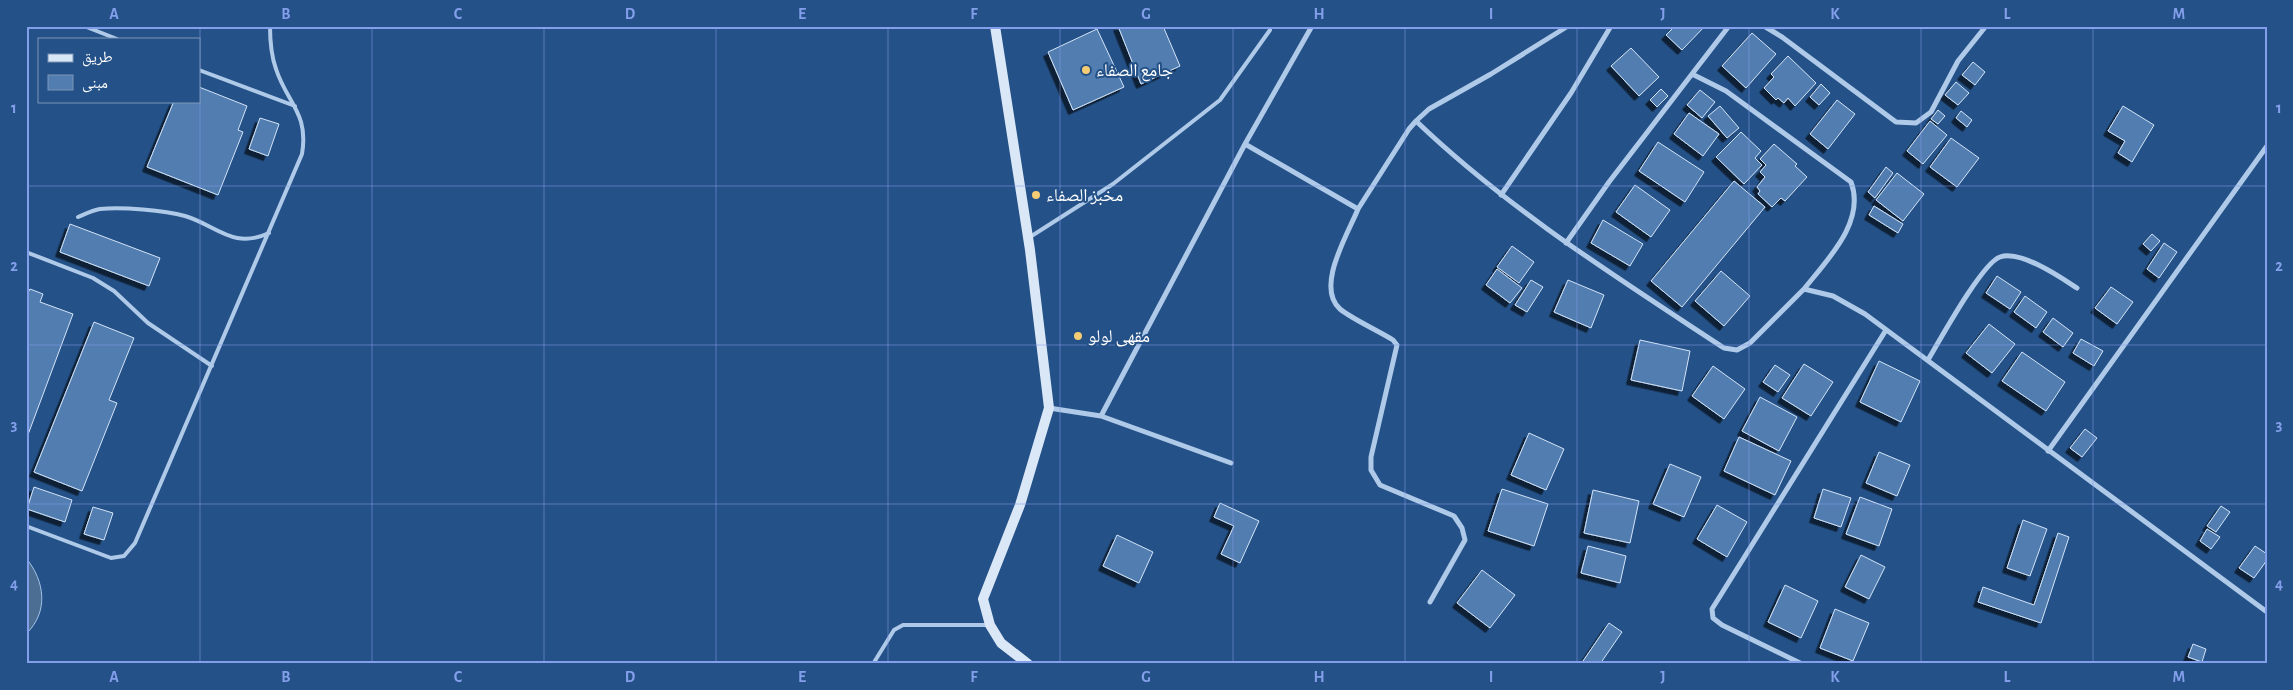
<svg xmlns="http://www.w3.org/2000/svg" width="2293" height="690" font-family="'Alegreya Sans','Noto Naskh Arabic',sans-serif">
  <defs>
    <filter id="shadow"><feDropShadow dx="-4.5" dy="4.5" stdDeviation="0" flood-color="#0009"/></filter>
  </defs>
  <rect width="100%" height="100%" fill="#245187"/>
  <path fill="#4d6e93" stroke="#a3c5ea" d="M26,558C45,581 49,612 26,634Z"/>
  <path fill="#517db1" stroke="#d3e4f7" filter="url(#shadow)" d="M1118,26H1163L1180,66L1141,84Z
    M1675,26H1705L1682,50L1666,35Z
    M1097,29L1124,87L1073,110L1048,52Z
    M1752,33L1776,54L1746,88L1722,66Z
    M1631,48L1659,77L1639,96L1611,66Z
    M1788,56L1816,83L1795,106L1788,98L1784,103L1778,98L1776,100L1764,88L1774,77L1771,74Z
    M1973,62L1985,72L1975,85L1962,75Z
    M1956,82L1969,93L1958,105L1945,95Z
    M1821,84L1830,93L1819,105L1810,97Z
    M199,87L247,106L238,130L243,132L218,195L147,167L174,101H199Z
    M1661,89L1668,96L1657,107L1650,100Z
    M1700,90L1715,102L1702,118L1687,105Z
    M1837,100L1855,114L1828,149L1810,134Z
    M1720,106L1739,128L1727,138L1708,116Z
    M2123,106L2154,125L2132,162L2118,153L2125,141L2108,131Z
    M1938,110L1945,116L1938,124L1931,119Z
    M1961,111L1972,120L1967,127L1956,118Z
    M1689,113L1719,134L1703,156L1674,134Z
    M260,118L279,124L268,156L249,149Z
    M1930,121L1947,135L1923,164L1907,151Z
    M1741,132L1761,151L1755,158L1762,165L1744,184L1716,157Z
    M1951,138L1979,158L1957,187L1930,167Z
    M1658,142L1704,172L1685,202L1639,171Z
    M1774,144L1797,164L1795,166L1807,177L1785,201L1781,198L1772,207L1758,194L1760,191L1757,187L1765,177L1760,172L1766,165L1760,159Z
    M1886,167L1893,173L1875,198L1868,192Z
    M1897,173L1924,194L1903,221L1876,200Z
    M1734,181L1765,207L1682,307L1651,281Z
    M1635,185L1670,210L1651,237L1616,212Z
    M1874,206L1903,224L1898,233L1869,215Z
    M1603,220L1643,244L1630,266L1591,243Z
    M70,224L160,258L149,286L60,252Z
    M2152,234L2160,241L2151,251L2143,244Z
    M2164,243L2177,252L2159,278L2147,269Z
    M1512,246L1534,262L1519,283L1497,267Z
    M1497,269L1522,288L1510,303L1486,285Z
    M1721,271L1750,296L1724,326L1695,301Z
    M1997,276L2021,292L2010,309L1986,293Z
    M1531,280L1543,287L1527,312L1515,305Z
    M1568,280L1604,295L1591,328L1554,312Z
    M2111,287L2133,302L2117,324L2095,308Z
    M30,289L43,294L40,302L73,314L26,440V296Z
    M2025,296L2047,312L2036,328L2014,312Z
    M2053,318L2073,333L2063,347L2043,332Z
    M94,322L134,338L109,400L117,403L82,491L34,472Z
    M1989,324L2015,344L1992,373L1966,353Z
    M2081,339L2103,351L2094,366L2073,353Z
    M1640,340L1690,351L1682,391L1631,380Z
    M2022,352L2065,382L2046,411L2002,381Z
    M1879,361L1920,381L1901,422L1860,402Z
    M1804,364L1833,382L1811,416L1782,398Z
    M1775,365L1790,375L1778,392L1763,382Z
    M1713,366L1745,389L1724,419L1692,396Z
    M1760,397L1797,417L1779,451L1742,431Z
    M2085,429L2097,438L2082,457L2070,448Z
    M1529,433L1564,449L1546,490L1511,475Z
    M1739,437L1791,461L1775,495L1724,471Z
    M1879,452L1910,465L1897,496L1866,483Z
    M1670,464L1701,477L1684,517L1653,504Z
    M34,487L72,500L65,522L27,509Z
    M1502,489L1548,504L1534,546L1488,531Z
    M1823,489L1851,498L1841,527L1814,518Z
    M1593,490L1639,501L1630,543L1584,533Z
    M1860,497L1892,509L1879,546L1846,534Z
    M1220,503L1259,521L1240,563L1221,554L1234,526L1214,517Z
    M1717,505L1747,522L1727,557L1697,539Z
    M2221,506L2230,512L2216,532L2207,526Z
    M93,507L113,513L104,540L84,534Z
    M2023,520L2047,529L2030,576L2007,568Z
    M2207,529L2220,537L2211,549L2200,541Z
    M2058,533L2069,537L2041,623L1978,602L1983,587L2034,605Z
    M1117,535L1153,552L1139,583L1103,566Z
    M1588,546L1626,556L1620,583L1581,573Z
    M2255,546L2267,554V560L2254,578L2239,568Z
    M1861,555L1885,567L1869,599L1845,587Z
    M1482,570L1515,595L1490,628L1457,603Z
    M1785,585L1818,601L1801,638L1768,622Z
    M1835,609L1869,623L1853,661L1820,648Z
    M1609,623L1622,632L1600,664H1581Z
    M2193,644L2206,649L2202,662L2188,657Z"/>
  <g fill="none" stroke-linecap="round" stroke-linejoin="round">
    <path stroke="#afcae9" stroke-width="4" d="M84,26L117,39
      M199,70L295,106
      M78,217C85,214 93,210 100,209C122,207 164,210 185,216C216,225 233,250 269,233
      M1030,237L1113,184L1220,100L1270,30
      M26,252L93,278L114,291L148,323L212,366
      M26,526L111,558L124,556L135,543L302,154C309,113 287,103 276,69C271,55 270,41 270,26
      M873,664L894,630L903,625H988"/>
    <path stroke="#afcae9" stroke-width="5" d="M1568,26L1491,74L1429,109L1416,121C1509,210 1618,278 1724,348L1737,350L1750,343L1804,289L1833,296L1865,314L2267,612
      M1764,26L1782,37L1896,122L1916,123L1931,112L1958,61L1986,26
      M1692,74L1729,26
      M1245,144L1358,209L1409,129L1416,121
      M1501,195L1571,93L1611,26
      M1358,209C1348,234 1315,287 1340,309C1352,319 1379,331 1393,340L1397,345L1371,457V470L1380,485L1454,516L1462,528L1465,540L1430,602
      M1566,243L1609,182L1692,74L1726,91L1851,182C1866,222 1827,260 1804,289
      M1928,360C1940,340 1982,263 2000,257C2021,250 2060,277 2077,288
      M1049,408L1101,416L1245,144L1312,26
      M1101,416L1231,463
      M2048,451L2267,146
      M1802,664L1722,625L1713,618L1712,609L1886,330"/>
    <path stroke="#dae7f7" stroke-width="10" d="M995,26L1030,250L1049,408L1020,505L983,599L990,625L1001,643L1028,664"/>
  </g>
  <path fill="none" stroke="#839eea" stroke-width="1" stroke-opacity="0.55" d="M200,26V664M372,26V664M544,26V664M716,26V664M888,26V664M1060,26V664M1233,26V664M1405,26V664M1577,26V664M1749,26V664M1921,26V664M2093,26V664M26,186H2267M26,345H2267M26,504H2267"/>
  <g fill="#f3cc73" stroke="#245187" stroke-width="2">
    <circle cx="1086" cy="70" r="5"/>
    <circle cx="1036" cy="195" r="5"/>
    <circle cx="1078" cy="336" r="5"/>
  </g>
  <g text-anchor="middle" stroke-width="4" stroke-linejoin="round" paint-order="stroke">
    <g font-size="18" fill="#fff" stroke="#245187" text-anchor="start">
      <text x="1096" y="76">جامع الصفاء</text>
      <text x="1046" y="201">مخبز الصفاء</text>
      <text x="1088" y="342">مقهى لولو</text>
    </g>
  </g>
  <rect width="2293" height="690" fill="none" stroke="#245187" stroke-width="55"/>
  <rect x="38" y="38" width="162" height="65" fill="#245187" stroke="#7c97b7"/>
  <rect x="48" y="54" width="25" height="8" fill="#dae7f7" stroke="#7c97b7"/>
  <text x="82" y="62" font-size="15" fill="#ffffff">طريق</text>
  <rect x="48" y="75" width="25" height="15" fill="#517db1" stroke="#7c97b7"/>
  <text x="82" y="88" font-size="15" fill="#ffffff">مبنى</text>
  <rect x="28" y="28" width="2238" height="634" fill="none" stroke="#839eea" stroke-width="2"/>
  <g font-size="16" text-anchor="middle" font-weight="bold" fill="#839eea">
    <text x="114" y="19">A</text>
    <text x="286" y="19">B</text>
    <text x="458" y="19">C</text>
    <text x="630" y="19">D</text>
    <text x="802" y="19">E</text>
    <text x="974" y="19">F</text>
    <text x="1146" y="19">G</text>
    <text x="1319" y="19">H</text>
    <text x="1491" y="19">I</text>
    <text x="1663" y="19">J</text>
    <text x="1835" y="19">K</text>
    <text x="2007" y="19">L</text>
    <text x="2179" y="19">M</text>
    <text x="14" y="113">1</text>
    <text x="2279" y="113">1</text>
    <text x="14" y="271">2</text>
    <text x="2279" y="271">2</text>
    <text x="14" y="430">3</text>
    <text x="2279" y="430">3</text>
    <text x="14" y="589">4</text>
    <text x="2279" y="589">4</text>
    <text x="114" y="682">A</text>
    <text x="286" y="682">B</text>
    <text x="458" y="682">C</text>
    <text x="630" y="682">D</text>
    <text x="802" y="682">E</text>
    <text x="974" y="682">F</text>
    <text x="1146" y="682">G</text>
    <text x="1319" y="682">H</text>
    <text x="1491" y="682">I</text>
    <text x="1663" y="682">J</text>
    <text x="1835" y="682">K</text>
    <text x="2007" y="682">L</text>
    <text x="2179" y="682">M</text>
  </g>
</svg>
